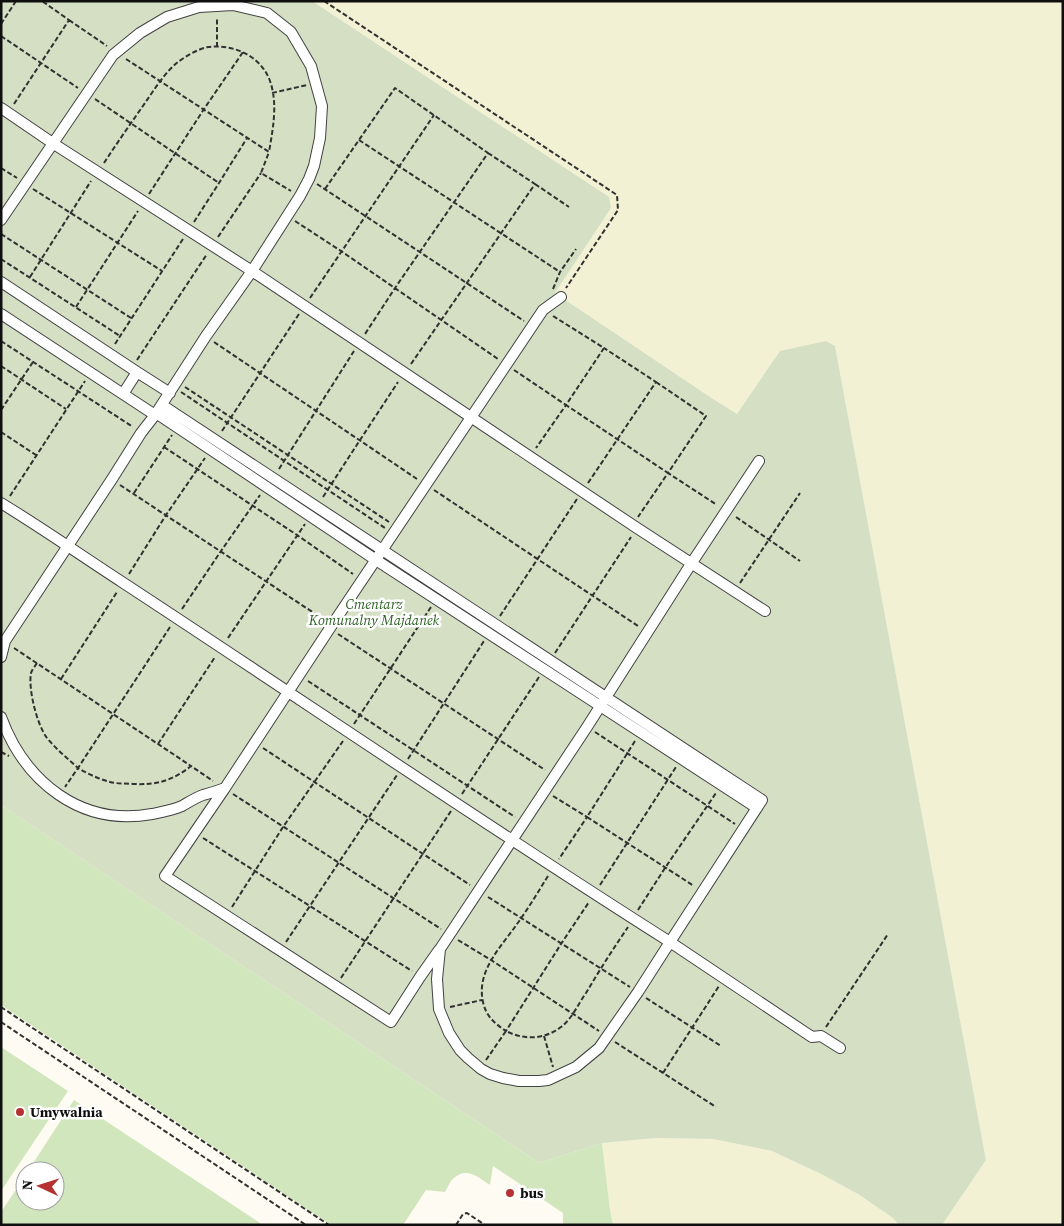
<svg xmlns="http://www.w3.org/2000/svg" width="1064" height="1226" font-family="'Source Serif 4',serif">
  <rect width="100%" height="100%" fill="#fefcf2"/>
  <path fill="#f2f1d3" d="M312,1H1063V1225H942L986,1160L835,346L780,351L737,415L713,399L555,293L611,208L566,169Z
    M656,1138L713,1139L772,1151L821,1174L858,1194L893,1218L899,1225H613L610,1210L602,1143Z"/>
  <path fill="#d1e6bd" d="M1,805L539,1163L602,1143L610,1210L613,1225H563V1213L493,1166L490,1185C480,1178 466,1166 454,1178C450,1181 448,1187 445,1192L426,1190L403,1225H331L1,1005Z
    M1,1047L68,1091L1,1191Z
    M74,1100L263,1225H1V1212L25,1176V1201H55V1171H28Z"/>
  <path fill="#d5dfc4" d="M1,1H312L609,197L611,208L555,293L713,399L737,414L780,351L826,341L835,346L986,1160L942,1225H899L893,1218L858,1194L821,1174L772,1151L713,1139L656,1138L602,1143L539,1163L1,805Z"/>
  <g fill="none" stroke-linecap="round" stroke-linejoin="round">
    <g stroke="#424242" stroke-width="12">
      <path id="pedestrian" d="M1,108L54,144L252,271L637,528L765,611
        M1,220L113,55L140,33L167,17L199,7L233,5L267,13L291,32L311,66L322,106L320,138L314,166L309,179L300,196L252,271L206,336L155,415L141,433L112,479L5,641L1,657
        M1,282L137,372L170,393
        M1,314L155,415
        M123,394L137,372
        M162,405L762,800L670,942L812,1037L821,1036L840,1048
        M156,413L376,560L757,808
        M1,503C42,528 82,556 122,582C305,702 485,825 670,942L638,992L599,1048L576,1067L548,1080L539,1081H519L503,1078L490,1074L481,1069L468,1058L460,1050L449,1033L439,1009L437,979L440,949L587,727L691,564L759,461
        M1,717C25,782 81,827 152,814C162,812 173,810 182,806C189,802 195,798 203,795C210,793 217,791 225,788L332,625L543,310L561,297
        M225,788L165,876L391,1022L420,977L439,950"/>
    </g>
    <path stroke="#313131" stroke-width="2" stroke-dasharray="5 2.5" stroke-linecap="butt" d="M324,1L617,195L618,210L566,288
      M69,20L107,46
      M1,24L16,1
      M1,36L78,88
      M217,47V17
      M126,59L269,152L261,173L291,191
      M272,93L307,85
      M95,99L219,183
      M14,104L69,20L42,1
      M359,140L560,272
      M104,163C117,143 131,123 145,103C154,90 165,72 178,62C186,56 198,49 208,47C234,44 261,56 270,81C278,104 273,128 269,152
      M1,168L17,178
      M317,184L524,321
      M535,184L569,207
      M33,189L162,271
      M325,189L395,88L488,153L395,288L365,334
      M149,194L204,109L243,52
      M295,221L341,251L498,359
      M194,222L219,183L247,138
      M1,234L131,318
      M218,237L261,173
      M1,259L120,336
      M30,277L91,181
      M553,289L560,272L576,249
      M310,298L434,115
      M76,307L138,211
      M553,316L604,348L566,405L668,473L638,517
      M1,341L133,427
      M214,342L417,479
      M115,344L183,239
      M137,360L207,254
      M411,364L535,184L488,153
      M1,366L66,409
      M514,370L566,405L536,448
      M656,382L706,416L668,473L717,505
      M185,387L389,522
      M181,392L385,528
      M1,410L33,362
      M222,431L299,314
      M1,432L36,455
      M164,447L297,535L353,574
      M279,469L354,351
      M588,483L656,382L604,348
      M120,485L323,619
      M434,490L638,626
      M134,493L172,435
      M10,496L85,381
      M323,497L360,440L398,382
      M736,517L800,561
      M129,574L166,515L205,458
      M740,583L800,493
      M182,609L221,551L260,495
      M500,616L577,499
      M170,627L78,768C88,774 99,779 110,782C117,784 125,783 133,784C157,785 172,781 191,766L213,781
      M338,634L545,770
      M228,638L305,524
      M14,648L191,766
      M555,653L631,537
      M37,663C35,666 32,670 31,673C28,689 37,725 47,738C56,749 67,758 78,768L65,787
      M61,679L117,592
      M308,681L515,817
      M354,724L431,607
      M595,732L735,824
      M635,741L587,817L694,886
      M158,744L215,657
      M263,748L470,885
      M1,752L9,756
      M408,759L484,641
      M233,794L441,929
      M462,794L539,677
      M553,796L587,817L559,859
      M203,838L412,971
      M548,876C538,892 528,909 517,924C501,947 476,971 483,1002C486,1016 494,1023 506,1031L561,944L589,902
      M600,885L676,767
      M488,897L630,987
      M232,907L283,827L343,741
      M638,910L665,868L716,793
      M458,940L491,960L599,1031
      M286,942L397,775
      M341,978L451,811
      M646,998L721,1046
      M1,1007L329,1225
      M450,1007L482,1000
      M1,1022L306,1225
      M826,1027L888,934
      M544,1036L553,1067
      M615,1042L716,1107
      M486,1060L506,1031C523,1040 544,1040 561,1027C572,1019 578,1004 586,993C599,971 613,949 628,927
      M663,1073L719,986
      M456,1225L463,1214L467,1213L485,1225"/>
    <use href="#pedestrian" stroke="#fff" stroke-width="10"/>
  </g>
  <g fill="#b53132" stroke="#fff" stroke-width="2">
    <circle cx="20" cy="1112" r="5"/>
    <circle cx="510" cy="1193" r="5"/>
  </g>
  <g text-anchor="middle" stroke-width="5" stroke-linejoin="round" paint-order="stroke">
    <g font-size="14" font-style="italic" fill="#2e6224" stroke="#fff">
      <text x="374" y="609">Cmentarz<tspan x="374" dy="16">Komunalny Majdanek</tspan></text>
    </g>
    <g font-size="14" font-weight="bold" fill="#0f0f0f" stroke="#fff" text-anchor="start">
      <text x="30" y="1117">Umywalnia</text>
      <text x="520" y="1198">bus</text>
    </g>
  </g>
  <rect width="1064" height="1226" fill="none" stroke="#0f0f0f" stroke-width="5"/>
  <g transform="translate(40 1186) rotate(274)"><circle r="24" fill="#ffffff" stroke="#9f9f9f"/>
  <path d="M0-4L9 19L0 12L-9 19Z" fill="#b53132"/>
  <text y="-8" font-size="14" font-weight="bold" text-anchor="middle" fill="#0f0f0f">N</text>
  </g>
</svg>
